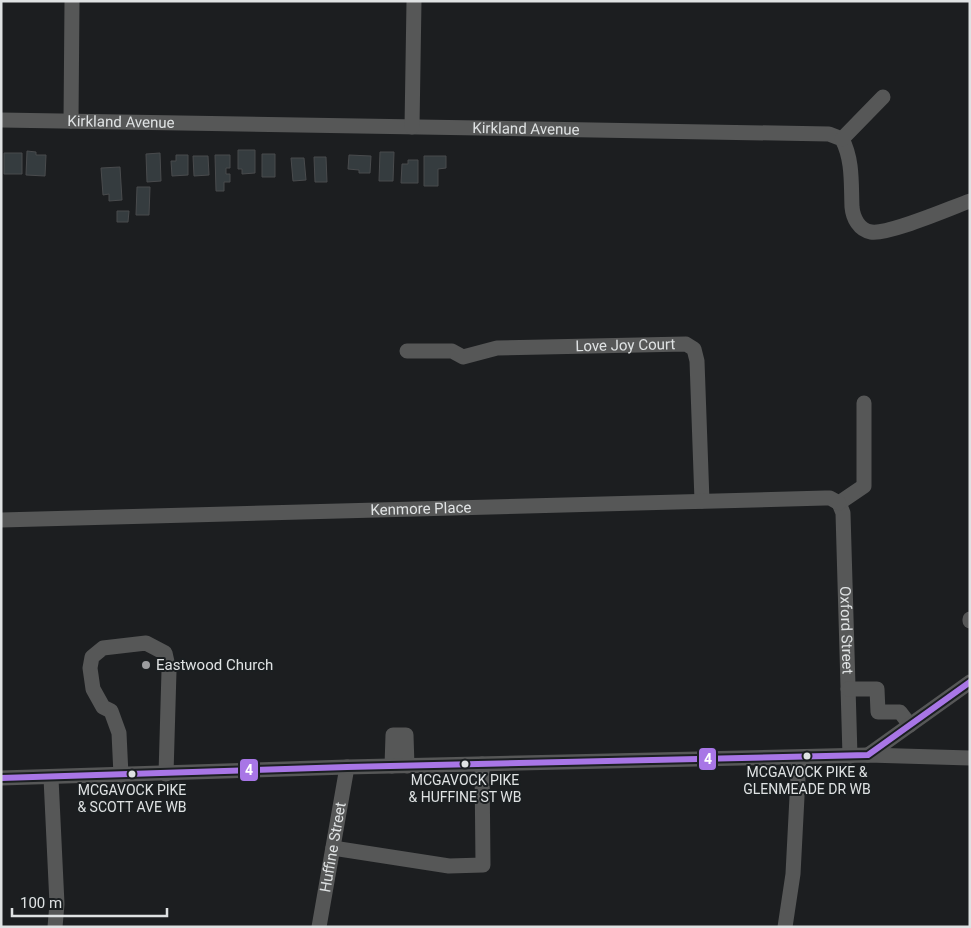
<svg xmlns="http://www.w3.org/2000/svg" width="971" height="928" font-family="Roboto,sans-serif">
  <rect width="100%" height="100%" fill="#1c1e20"/>
  <path fill="#353c3f" stroke="#494b4d" d="M238,150H255V173L242,174V169H238Z
    M27,151L36,152V155H46L45,176L26,175Z
    M380,152H394L393,181H379Z
    M4,153H22V174H4Z
    M160,153L161,181L147,182L146,154Z
    M262,154H275V177H262Z
    M176,155H188V175L172,176L171,161H176Z
    M215,155H230V168H226V174H230V182H224V191H216Z
    M349,155L371,156L370,173H359V170L348,169Z
    M193,156H208L209,175L194,176Z
    M424,156H446V168L438,169V186H424Z
    M314,157H326L327,182H315Z
    M291,158H304L306,180L293,181Z
    M408,160H418V183H401L402,164H408Z
    M120,167L122,200L109,201V194L103,195L101,168Z
    M137,187H150L149,215H136Z
    M117,211H129L128,222H117Z"/>
  <g fill="none" stroke-linecap="round" stroke-linejoin="round">
    <g stroke="#565757" stroke-width="15">
      <path id="s1" d="M1,120L829,134L842,139C853,160 851,184 852,207C853,218 859,230 871,232C889,235 950,208 970,201"/>
      <path d="M71,121L72,1"/>
      <path d="M412,127L414,1"/>
      <path d="M842,139L883,97"/>
      <path id="s2" d="M407,351H452L463,357L497,348L686,344L694,349L697,361L702,501"/>
      <path id="s3" d="M839,503L843,513L850,756"/>
      <path d="M839,503L864,486V403"/>
      <path id="s4" d="M1,520L825,498H830L839,503"/>
      <path d="M970,619V621"/>
      <path d="M848,689H877L878,712H900L910,725"/>
      <path d="M868,755L970,682"/>
      <path d="M392,766L393,735H406L407,766"/>
      <path d="M121,775L119,733L111,711L103,707L93,689L90,668L92,657L103,648L146,643L165,653L169,671L166,774"/>
      <path d="M1,778L347,767L868,755L970,758"/>
      <path d="M51,778L57,904L55,927"/>
      <path d="M333,848L449,866L483,865L482,764"/>
      <path id="s5" d="M319,927L347,767"/>
      <path d="M785,927L793,874L799,758"/>
    </g>
    <g stroke="#1b1f21" stroke-width="10">
      <path id="bus-1" d="M1,778L347,767L868,755L970,682"/>
    </g>
    <use href="#bus-1" stroke="#a876e6" stroke-width="6"/>
  </g>
  <circle fill="#9b9d9f" stroke="#1b1f21" stroke-width="2" cx="146" cy="665" r="5"/>
  <g fill="#dfe2e3" stroke="#1b1f21" stroke-width="2">
    <circle cx="807" cy="756" r="4.5"/>
    <circle cx="465" cy="764" r="4.5"/>
    <circle cx="132" cy="774" r="4.5"/>
  </g>
  <g text-anchor="middle" stroke-width="4" stroke-linejoin="round" paint-order="stroke">
    <g font-size="14" fill="#dfe2e3" stroke="#1b1f21">
      <text x="807" y="777">MCGAVOCK PIKE &amp;<tspan x="807" dy="17">GLENMEADE DR WB</tspan></text>
      <text x="465" y="785">MCGAVOCK PIKE<tspan x="465" dy="17">&amp; HUFFINE ST WB</tspan></text>
      <text x="132" y="795">MCGAVOCK PIKE<tspan x="132" dy="17">&amp; SCOTT AVE WB</tspan></text>
    </g>
    <g font-size="15" fill="#dfe2e3" stroke="#1b1f21">
      <text dy="5" stroke="none"><textPath href="#s1" startOffset="120">Kirkland Avenue</textPath></text>
      <text dy="5" stroke="none"><textPath href="#s1" startOffset="525">Kirkland Avenue</textPath></text>
      <text dy="5" stroke="none"><textPath href="#s2" startOffset="221">Love Joy Court</textPath></text>
      <text dy="5" stroke="none"><textPath href="#s4" startOffset="420">Kenmore Place</textPath></text>
      <text dy="5" stroke="none"><textPath href="#s3" startOffset="128">Oxford Street</textPath></text>
      <text dy="5" stroke="none"><textPath href="#s5" startOffset="81">Huffine Street</textPath></text>
    </g>
    <g font-size="15" fill="#dfe2e3" stroke="#1b1f21" text-anchor="start">
      <text x="156" y="670">Eastwood Church</text>
    </g>
  </g>
  <g stroke="#1b1f21" stroke-width="2">
    <rect x="698" y="747" width="19" height="24" rx="5" fill="#a876e6"/>
    <rect x="239" y="758" width="20" height="24" rx="5" fill="#a876e6"/>
  </g>
  <g font-size="14" text-anchor="middle" font-weight="bold" fill="#fff">
    <text x="708" y="764">4</text>
    <text x="249" y="775">4</text>
  </g>
  <rect width="971" height="928" fill="none" stroke="#dfe2e3" stroke-width="5"/>
  <path d="M12 908v8h155v-8" fill="none" stroke="#dfe2e3" stroke-width="2.5"/>
  <text x="20" y="908" font-size="15" fill="#dfe2e3" stroke="#1b1f21" stroke-width="4" paint-order="stroke">100 m</text>
</svg>
